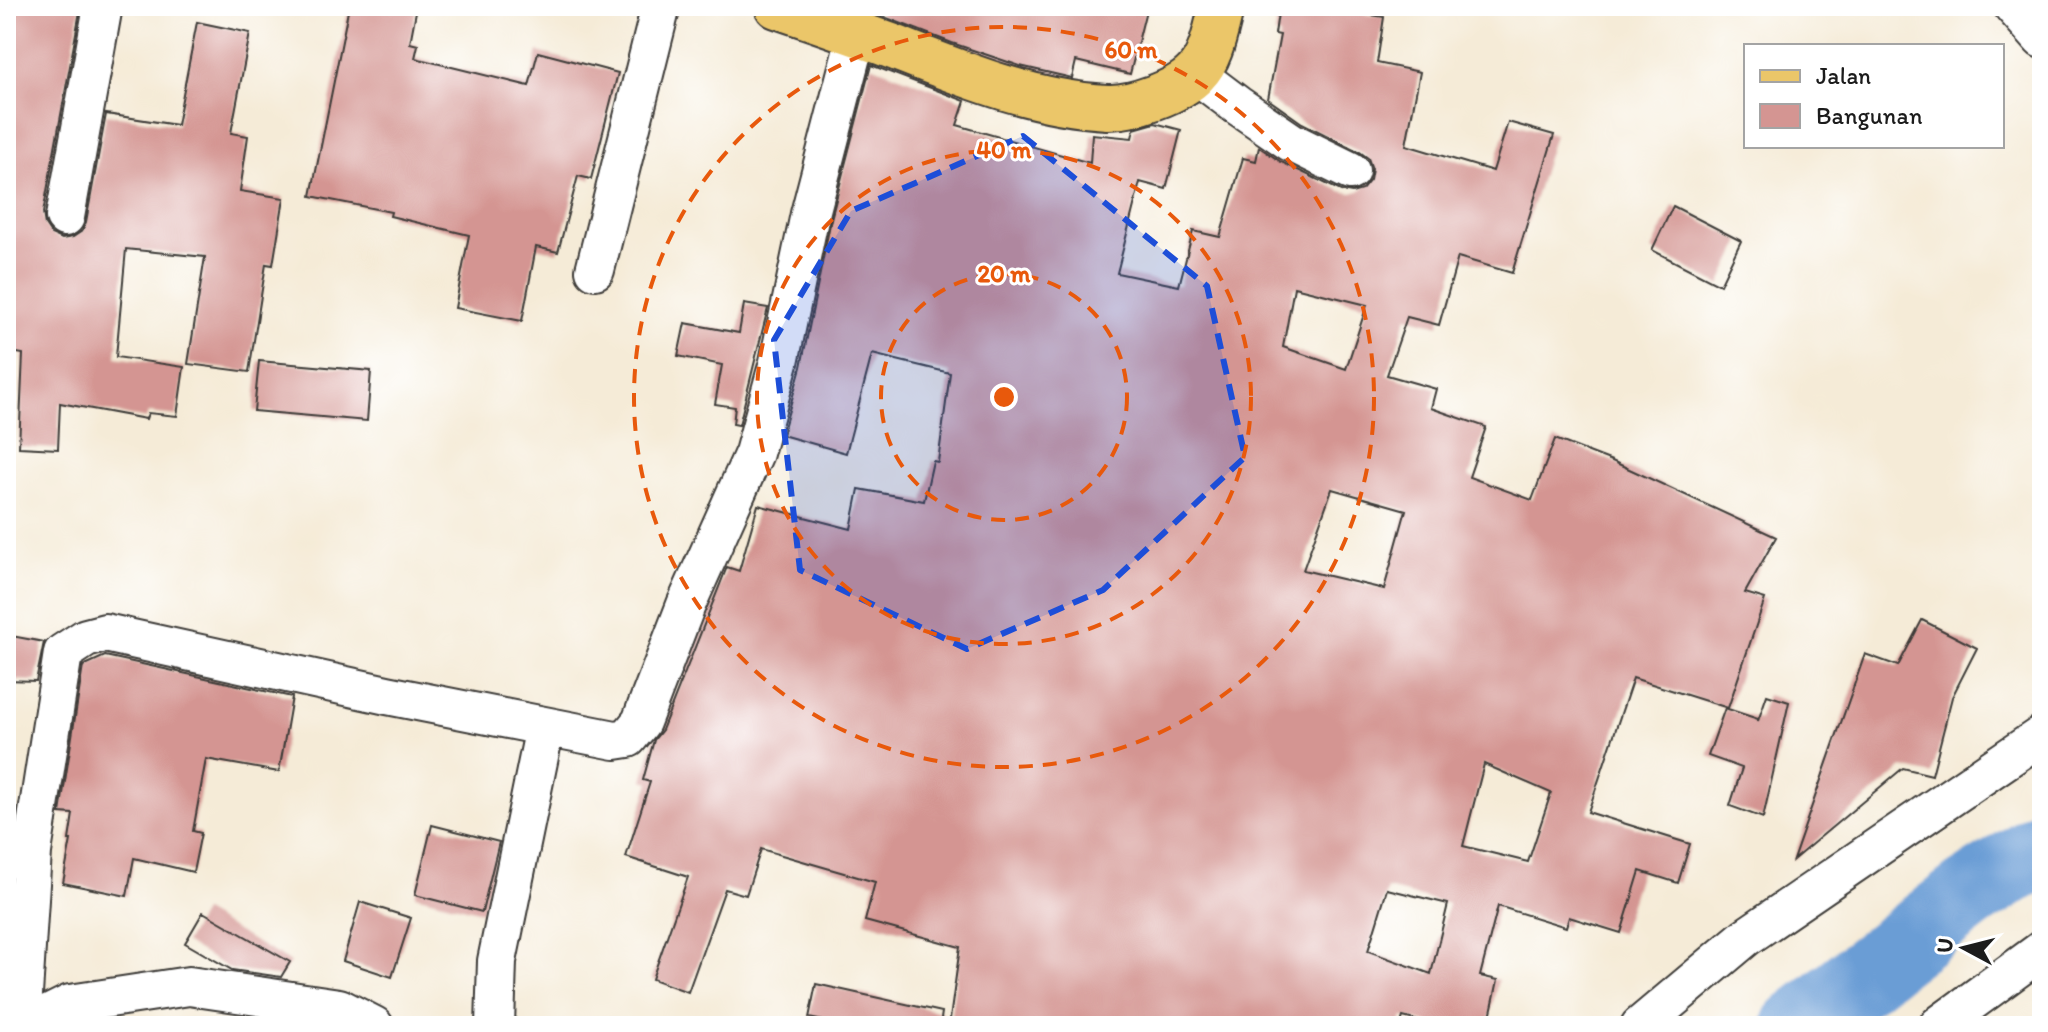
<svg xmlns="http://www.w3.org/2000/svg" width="2048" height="1032" font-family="Itim,sans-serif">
  <rect width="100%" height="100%" fill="#fff"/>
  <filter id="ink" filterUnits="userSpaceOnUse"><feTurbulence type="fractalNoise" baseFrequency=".0125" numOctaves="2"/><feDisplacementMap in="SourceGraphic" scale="16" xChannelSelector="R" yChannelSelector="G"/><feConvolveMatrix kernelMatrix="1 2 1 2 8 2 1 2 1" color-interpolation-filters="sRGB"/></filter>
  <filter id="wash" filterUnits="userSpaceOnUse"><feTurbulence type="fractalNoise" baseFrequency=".006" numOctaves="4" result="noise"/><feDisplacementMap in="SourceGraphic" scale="32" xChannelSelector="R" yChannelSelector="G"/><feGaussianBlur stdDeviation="1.8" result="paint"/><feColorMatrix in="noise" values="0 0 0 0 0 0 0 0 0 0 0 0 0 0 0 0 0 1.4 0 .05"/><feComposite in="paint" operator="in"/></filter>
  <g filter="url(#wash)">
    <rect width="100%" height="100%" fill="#f5ebd7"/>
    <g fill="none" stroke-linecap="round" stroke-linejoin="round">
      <path stroke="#6a9dd5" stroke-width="74" d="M1799,1026L1969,894L2042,848"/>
    </g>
    <g id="blocks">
      <path fill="#d49592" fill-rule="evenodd" d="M6,6H81L43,213L45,225L51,234L62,239L73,237L82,231L86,222L106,114L177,125L197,22L250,33L231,133L248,136L240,191L284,198L273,265L266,264L249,372L188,364L205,257L126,249L116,357L184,367L177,416L148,413L146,419L60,403L58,449L19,447L23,354L6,351Z
        M349,6H417L410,43L418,45L415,58L529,86L538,52L618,73L591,179L578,176L558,252L536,247L522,321L455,308L469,235L390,216L391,212L311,196Z
        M882,6H1147L1130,74L1076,61L1072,78L1020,66L952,43L879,15Z
        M1279,6H1347L1346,11L1384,17L1377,63L1420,72L1406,145L1493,171L1508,122L1554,135L1512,273L1458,257L1439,325L1407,317L1387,375L1436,389L1431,408L1486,427L1469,477L1532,500L1555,439L1612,461L1776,537L1745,593L1765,599L1728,708L1633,678L1588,812L1690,844L1678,883L1640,871L1621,933L1569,917L1566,927L1498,906L1480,976L1498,980L1488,1026H1437L1403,1017L1400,1026H949L960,947L865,921L875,882L761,849L746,895L725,889L688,992L652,979L688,877L626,857L650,782L643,780L654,740L662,730L727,567L739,571L758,505L851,529L859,489L924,501L933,461L938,462L950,373L872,354L846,453L782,435L801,367L831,219L871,65L965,101L957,125L1090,163L1092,134L1132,138L1134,129L1155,123L1181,130L1166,189L1140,182L1117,273L1179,286L1193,231L1220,237L1243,158L1256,161L1259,147L1281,162L1341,191L1352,193L1362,190L1370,180L1372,169L1368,158L1360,152L1302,123L1268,99L1280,35L1275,34ZM1294,287L1367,305L1346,369L1283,347ZM1332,489L1406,510L1384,589L1303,570ZM1484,764L1551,793L1528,862L1463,846ZM1387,889L1448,904L1431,974L1368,951Z
        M1673,206L1741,241L1720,285L1652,250Z
        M744,304L768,308L739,425L733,424L735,407L715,404L722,365L678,356L685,323L739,333Z
        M259,361L371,371L367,421L254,411Z
        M1922,620L1977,648L1952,697L1932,775L1903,768L1793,860L1865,654L1898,666Z
        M6,635L44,642L36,681L6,680Z
        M105,656L292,697L279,772L206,759L193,831L201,833L193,872L134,858L127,896L63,883L71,840H69L73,814L60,813L83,666Z
        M1767,695L1789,702L1763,818L1730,806L1742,768L1708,756L1725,708L1758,719V721Z
        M432,825L499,842L482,912L415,895Z
        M360,902L411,918L392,977L343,961Z
        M203,912L290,962L281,977L232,970L185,943Z
        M816,984L942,1012L940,1026H847L809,1018Z"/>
    </g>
  </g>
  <g filter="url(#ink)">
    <use href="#blocks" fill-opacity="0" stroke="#3d3b38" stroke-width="2"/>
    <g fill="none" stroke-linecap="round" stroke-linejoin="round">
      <g stroke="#3d3b38" stroke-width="42">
        <path id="street" d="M2013,6L2042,39
          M1196,74L1237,105L1291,142L1350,171
          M65,217L103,6
          M595,270L661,6
          M21,1026L32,852L63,653L86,638L105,633L387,695L615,740L628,738L641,722L686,605L754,453L779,362L810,214L857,33
          M26,1026L70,1004L189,986L339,1008L374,1026
          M495,1026L497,961L545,727
          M1640,1026L1746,937L2042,735
          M1938,1026L2042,950"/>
      </g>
      <g stroke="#3d3b38" stroke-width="48">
        <path id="primary" d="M777,6C815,19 853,32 891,46C960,73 1031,103 1107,107C1131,108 1179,92 1196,73C1212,57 1216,27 1222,6"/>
      </g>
      <use href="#street" stroke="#fff" stroke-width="38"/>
      <use href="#primary" stroke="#ebc669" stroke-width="44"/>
    </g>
  </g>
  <path fill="#1d4ed8" fill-opacity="0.2" stroke="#1d4ed8" stroke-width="6" stroke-dasharray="16 10" stroke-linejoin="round" d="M1023,136L1207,286L1245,457L1103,590L967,649L800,570L774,340L851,211Z"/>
  <g fill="none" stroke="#e8590c" stroke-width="4" stroke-dasharray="14 10">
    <circle cx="1004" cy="397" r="123"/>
    <circle cx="1004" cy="397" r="247"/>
    <circle cx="1004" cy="397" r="370"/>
  </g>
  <circle cx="1004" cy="397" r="12" fill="#e8590c" stroke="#fff" stroke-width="4"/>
  <g font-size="24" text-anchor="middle" font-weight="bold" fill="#e8590c" stroke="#fff" stroke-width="6" stroke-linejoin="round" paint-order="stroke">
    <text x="1131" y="58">60 m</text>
    <text x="1004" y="158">40 m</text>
    <text x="1004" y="282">20 m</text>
  </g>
  <rect width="2048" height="1032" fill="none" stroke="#fff" stroke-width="32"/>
  <rect x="1744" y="44" width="260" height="104" fill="#ffffff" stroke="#a4a4a4" stroke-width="2"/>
  <rect x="1760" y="70" width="40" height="12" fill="#ebc669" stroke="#a4a4a4" stroke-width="2"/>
  <text x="1816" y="84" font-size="24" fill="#1c1c1c">Jalan</text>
  <rect x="1760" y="104" width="40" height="24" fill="#d49592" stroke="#a4a4a4" stroke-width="2"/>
  <text x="1816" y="124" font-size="24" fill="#1c1c1c">Bangunan</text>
  <g transform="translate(1964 948) rotate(277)" stroke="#ffffff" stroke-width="6" paint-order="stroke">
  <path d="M0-6L14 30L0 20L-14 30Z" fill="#1c1c1c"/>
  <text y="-12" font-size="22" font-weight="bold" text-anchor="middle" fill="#1c1c1c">U</text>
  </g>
</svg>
